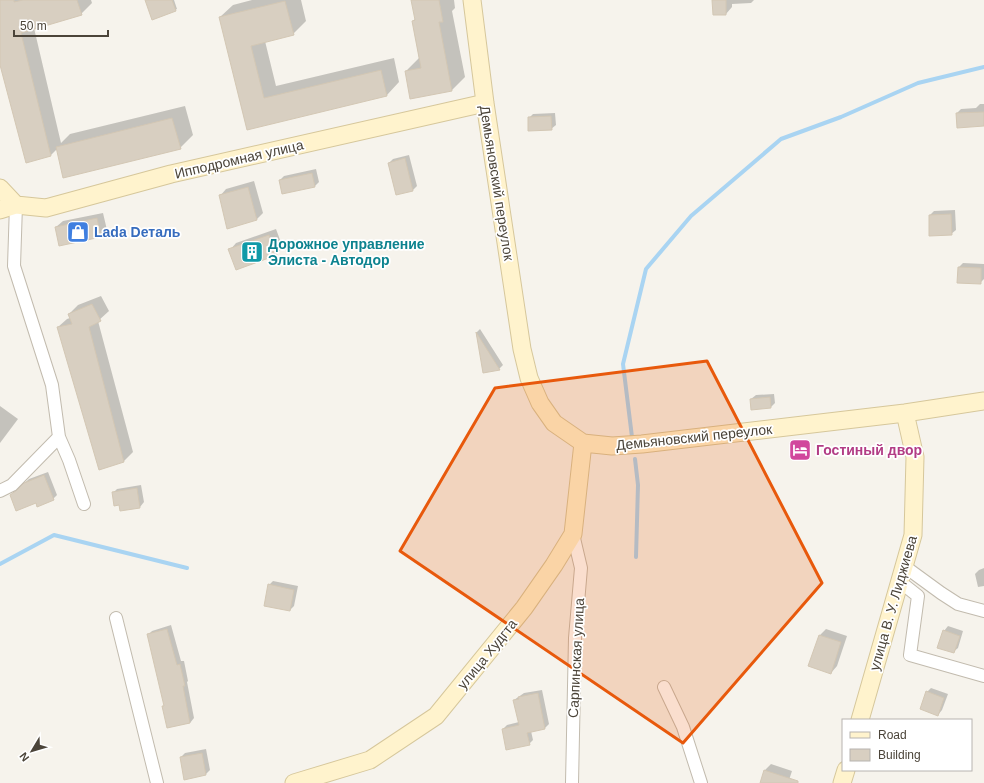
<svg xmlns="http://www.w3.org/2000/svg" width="984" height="783" font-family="Helvetica,sans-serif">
  <rect width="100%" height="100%" fill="#f6f3ec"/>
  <path fill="#0003" d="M0,0H91L92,3L81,14L34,28L61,143L70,134L185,106L193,135L180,148L57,149L51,155L0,60Z
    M146,0H174L177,9L175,10Z
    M252,0H301L306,21L293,34L265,41L276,86L394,58L399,82L387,95L247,128L220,17L233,5Z
    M412,0H454L455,8L452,11L465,77L452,90L406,71L419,58L413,21L416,18Z
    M713,0H754L751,3L732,4V7L726,14Z
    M980,104H984V125L957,113L961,109L976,108Z
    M555,113L556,125L551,129L529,118L533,114Z
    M409,155L417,186L413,190L389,163L393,159Z
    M316,169L319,182L315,186L280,180L284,176Z
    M254,181L263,213L257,219L220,196L226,189Z
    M955,210L956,230L951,234L930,235V215L934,211Z
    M103,213L107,230L101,236L56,227L63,221Z
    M276,229L283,248L276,254L230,250L236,243Z
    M963,263L984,264V279L980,283L958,282L959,267Z
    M101,296L109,311L98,321L133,452L124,461L100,468L58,327L67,319L70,318L69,314L78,305Z
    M480,329L503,365L499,369L484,372L476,333Z
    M774,394L775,403L771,407L751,399L756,395Z
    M0,406L18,419L0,443Z
    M48,472L57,495L53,499L36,502L11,495L29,479Z
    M141,485L144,502L140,507L113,493L117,489Z
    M984,568V586L978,587L975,574L979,570Z
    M273,581L298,586L294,606L290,610L269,585Z
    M171,625L181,661H184L188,681L187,682L194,718L190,723L168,727L163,706L165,705L148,635L152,631Z
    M948,626L963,631L958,648L953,652L944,631Z
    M826,629L847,636L837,666L831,673L810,665L820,635Z
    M931,688L948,694L942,710L938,715L927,692Z
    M542,690L549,724L545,728L531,731L533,740L529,744L503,729L507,725L519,722L514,700L524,693Z
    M206,749L210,770L206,774L185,779L181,757L185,753Z
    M771,764L792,771L788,783H761L765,770Z"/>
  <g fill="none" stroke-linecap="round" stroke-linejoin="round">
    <path stroke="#a9d4f2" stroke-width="4" d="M632,437L623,364L646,269L691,216L781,139L841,117L918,83L984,67
      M635,459L638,485L636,557
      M0,564L54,535L187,568"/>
  </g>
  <path fill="#d8cfc1" stroke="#d3c7b4" d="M0,0H14V2L23,0H77L82,15L21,33L51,156L26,163L0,65Z
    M145,0H172L176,11L152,20Z
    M411,0H439L443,22H439L452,91L410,99L405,71L421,68L412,21L415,20Z
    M712,0H726V15H713Z
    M285,1L294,35L251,46L264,98L381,70L387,96L247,130L219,17Z
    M984,112V126L957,128L956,113Z
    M551,116L552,130L528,131V117Z
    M172,118L181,149L63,178L56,147Z
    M405,158L413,191L396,195L388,163Z
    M312,173L315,187L282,194L279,180Z
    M248,187L257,220L227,229L219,195Z
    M951,214L952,235L929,236V215Z
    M97,218L101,237L59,246L55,227Z
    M269,235L277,255L236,270L228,249Z
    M958,267L981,268V284L957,283Z
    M92,304L101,321L89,327L124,462L99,470L57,327L72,324L68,314Z
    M476,332L500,370L483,373Z
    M770,397L771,408L751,410L750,399Z
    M44,475L54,500L37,507L36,503L16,511L10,495L17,490L24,483Z
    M137,488L140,508L120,511L119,505L114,506L112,492Z
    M268,584L294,590L290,611L264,606Z
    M167,629L177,665L180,664L185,686H183L190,723L167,728L162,706H164L147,634Z
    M943,630L960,636L954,653L937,648Z
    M819,635L841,642L831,674L808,666Z
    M926,691L944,698L938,716L920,709Z
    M538,693L545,729L527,733L530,745L506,750L502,729L519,725L513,700L519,699L518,697Z
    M202,753L206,775L184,780L180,757Z
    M764,770L798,781V783H760Z"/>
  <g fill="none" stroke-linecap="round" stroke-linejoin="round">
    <g stroke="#c2bbae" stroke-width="14">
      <path id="street" d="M59,437L69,460L84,504
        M0,491L12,485L59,437L52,385L14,266L16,205
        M904,566L941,593L958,604L984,611
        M899,581L918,596L910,655L984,676
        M116,618L157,783
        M664,687L683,727L701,783
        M572,783L575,638L581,568L573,534"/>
    </g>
    <g stroke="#d6c79b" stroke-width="19">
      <path id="secondary" d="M472,0L485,103L522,349L529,378L540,403L554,423L583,443L612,446L642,444L905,413L984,401
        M0,188L16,205L46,208L171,174L485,103
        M0,210L16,205
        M860,720L913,535L915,457L905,413
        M294,783L370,760L436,716L524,608L554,565L573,534L583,443
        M842,783L846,770"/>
    </g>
    <use href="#street" stroke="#fff" stroke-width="12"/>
    <use href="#secondary" stroke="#fff3cd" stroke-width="17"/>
  </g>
  <path fill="#e8590c" fill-opacity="0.2" stroke="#e8590c" stroke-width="3" stroke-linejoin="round" d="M707,361L822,583L683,743L400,551L495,388Z"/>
  <defs>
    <g id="shop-square" transform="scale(1.15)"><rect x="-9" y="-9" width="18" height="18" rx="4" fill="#3f7fe0" stroke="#fff"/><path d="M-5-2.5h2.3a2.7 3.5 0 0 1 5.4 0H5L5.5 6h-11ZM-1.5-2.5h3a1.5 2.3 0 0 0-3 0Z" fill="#fff"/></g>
    <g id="building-square" transform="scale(1.15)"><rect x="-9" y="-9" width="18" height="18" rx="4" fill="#0f9aa8" stroke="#fff"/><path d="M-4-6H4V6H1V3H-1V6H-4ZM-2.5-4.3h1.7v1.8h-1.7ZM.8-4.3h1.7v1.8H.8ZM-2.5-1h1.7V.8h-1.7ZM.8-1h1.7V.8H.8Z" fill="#fff"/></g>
    <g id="hotel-square" transform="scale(1.15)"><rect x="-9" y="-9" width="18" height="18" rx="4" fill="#d1479c" stroke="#fff"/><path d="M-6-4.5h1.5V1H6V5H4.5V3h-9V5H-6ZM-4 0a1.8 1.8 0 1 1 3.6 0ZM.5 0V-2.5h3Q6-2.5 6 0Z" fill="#fff"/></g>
  </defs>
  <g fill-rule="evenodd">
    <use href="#shop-square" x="78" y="232"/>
    <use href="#building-square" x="252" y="252"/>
    <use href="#hotel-square" x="800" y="450"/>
  </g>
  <g text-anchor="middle" stroke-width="3.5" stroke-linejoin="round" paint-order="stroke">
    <g font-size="14" fill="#4b4439" stroke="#fff">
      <text transform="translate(239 159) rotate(-13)" y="5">Ипподромная улица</text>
      <text transform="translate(497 183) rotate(81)" y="5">Демьяновский переулок</text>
      <text transform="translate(694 437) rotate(-6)" y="5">Демьяновский переулок</text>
      <text transform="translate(893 603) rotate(-74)" y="5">улица В. У. Лиджиева</text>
      <text transform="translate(487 654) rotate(-51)" y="5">улица Худгта</text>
      <text transform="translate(576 658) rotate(-87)" y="5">Сарпинская улица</text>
    </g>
    <g font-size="14" font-weight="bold" fill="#366cbe" stroke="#fff" text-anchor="start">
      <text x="94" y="237">Lada Dеталь</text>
    </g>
    <g font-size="14" font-weight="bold" fill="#0d838f" stroke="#fff" text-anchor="start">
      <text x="268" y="249">Дорожное управление<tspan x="268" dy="16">Элиста - Автодор</tspan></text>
    </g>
    <g font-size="14" font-weight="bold" fill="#b23c85" stroke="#fff" text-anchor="start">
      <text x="816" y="455">Гостиный двор</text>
    </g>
  </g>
  <rect x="842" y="719" width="130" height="52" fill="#ffffff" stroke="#b7b4b0"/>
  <rect x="850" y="732" width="20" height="6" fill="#fff3cd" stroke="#b7b4b0"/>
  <text x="878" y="739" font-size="12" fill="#4b4439">Road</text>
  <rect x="850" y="749" width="20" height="12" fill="#d8cfc1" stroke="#b7b4b0"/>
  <text x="878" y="759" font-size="12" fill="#4b4439">Building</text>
  <g transform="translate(32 751) rotate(232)" stroke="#ffffff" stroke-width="3" paint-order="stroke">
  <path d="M0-3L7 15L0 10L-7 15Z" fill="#4b4439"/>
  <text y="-6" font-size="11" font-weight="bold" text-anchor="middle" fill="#4b4439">N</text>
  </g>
  <path d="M14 30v6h94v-6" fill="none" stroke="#4b4439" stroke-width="2"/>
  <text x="20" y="30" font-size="12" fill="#4b4439" stroke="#ffffff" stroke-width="3" paint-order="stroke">50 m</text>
</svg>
